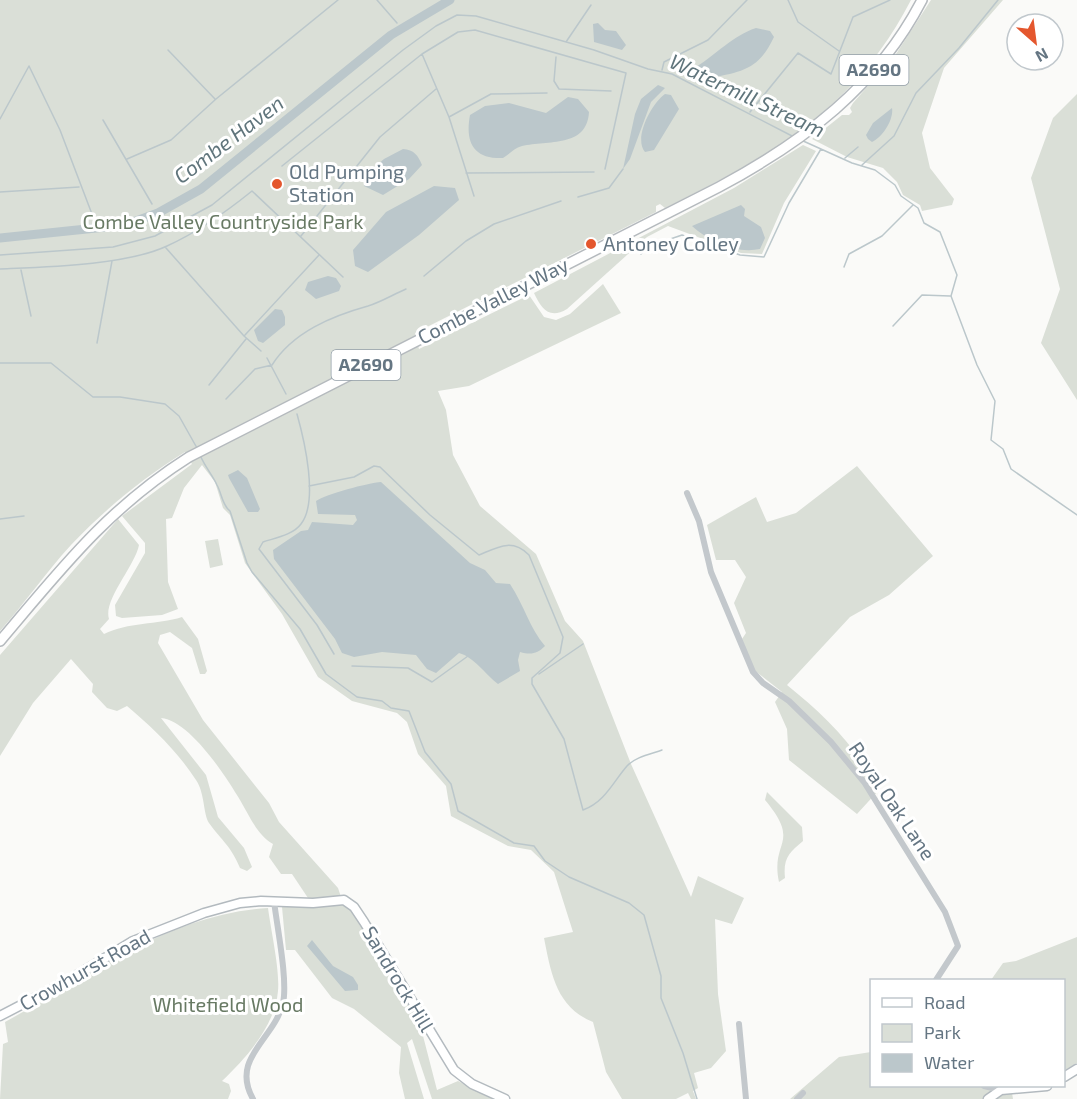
<svg xmlns="http://www.w3.org/2000/svg" width="1077" height="1099" font-family="'Exo 2',sans-serif">
  <rect width="100%" height="100%" fill="#fafaf8"/>
  <path fill="#dadfd7" d="M0,0H911C854,110 772,155 665,208L660,204L656,206V212L415,333L419,349L529,295L544,317L556,320L570,314L603,284L621,313L469,386L438,391L446,410L453,455L480,506L536,554L565,621L583,641L631,764L691,897L698,876L744,898L732,924L715,919L718,994L726,1051L711,1068L694,1073L698,1088L693,1091L696,1099H691L688,1093L676,1099H622L606,1072L593,1022C556,1007 551,973 544,938L573,932L554,872L531,850L508,846L451,816L446,786L418,754L407,722L397,713L352,701L318,677L282,614L245,563L230,515L223,508L215,482L202,465L184,488L172,518L166,519L168,582L178,609L162,615L122,618L116,616L115,605L145,553V543L122,516L192,464L185,452C143,478 105,509 71,545C46,572 25,603 0,631Z
    M931,0H1003L944,68L922,133L930,168L954,199L952,205L922,211L920,205L903,195L897,182L883,168L847,157L812,139L842,115H849L852,112L850,108L853,103L896,54Z
    M1077,94V400L1041,343L1060,289L1031,178L1053,118Z
    M803,145L816,151L784,203L762,254L741,253L668,226L647,237L567,309C549,320 541,308 534,293L734,188Z
    M857,466L933,556L889,595L850,617L787,685C823,714 859,748 878,791L857,814L789,760L787,729L775,702L782,692L754,670L742,639L746,633L734,603L746,577L735,560H716L707,525L756,497L767,522L796,513Z
    M118,519L139,545C135,566 103,600 109,619L100,629L104,634C128,622 157,625 182,617L198,639L207,671L205,674H200L192,648L170,632L160,635L158,643L203,720L269,803L279,822L338,888L341,897L310,901L292,874H281L269,857L273,844C257,835 249,815 240,800C225,775 190,721 161,718L206,775L218,817L244,848L252,867L247,871L240,868C231,846 222,841 209,823C203,814 205,793 196,780C178,752 152,727 127,706L117,711L107,708L92,692L93,684L71,659L33,703L0,756V655Z
    M218,539L223,565L210,568L205,541Z
    M767,792L802,827L803,841C789,853 783,858 785,878L779,882C770,840 802,844 765,800Z
    M343,904L354,912L424,1026L422,1032L437,1090L458,1081L493,1099H432L412,1039L407,1043L424,1099H405L399,1073L401,1047L354,1009L332,998L295,950H286L282,907Z
    M268,908C271,931 280,970 278,991C275,1026 246,1058 222,1081L229,1084L231,1091L228,1099H0L3,1044L8,1042L5,1022C89,976 169,914 268,908Z
    M1077,937V1063L1065,1070L1064,980H991L1003,963L1016,961Z
    M871,1052L872,1086H1028L1012,1093L1013,1099H790L839,1057Z"/>
  <path fill="#bbc7cb" d="M598,23L605,30L616,31L626,45L622,50L594,42L593,24Z
    M756,28L770,31L774,37C758,71 742,71 707,79L699,74L696,67C717,54 732,36 756,28Z
    M658,85L665,88L651,102L630,159L623,169L635,114L641,99Z
    M665,94L671,95L679,109L654,150L645,152C633,138 652,103 665,94Z
    M568,97L578,99L589,112C587,148 548,140 522,146C514,148 510,154 503,158C473,159 465,142 470,115L485,106L509,103L546,113Z
    M892,108C894,119 883,137 872,142L868,139L866,135L873,123Z
    M403,149C414,150 418,155 422,165L409,179L383,195L364,186V176L384,159Z
    M434,186L455,188L459,200L419,235L368,272L355,266L353,250L386,212Z
    M741,205L745,209L744,216L761,227L765,238L760,249C736,254 710,242 692,226Z
    M328,276L336,278L341,286L339,291L316,299L305,290L308,282Z
    M275,309L282,310L285,317V325L263,343L258,341L254,330Z
    M238,470L247,478L260,509L258,512H248L229,478L228,475Z
    M381,482L470,563L485,570L496,583L510,584C524,605 530,629 545,646C537,654 531,655 520,652L518,660L520,671L498,684C485,674 474,657 459,653L436,673L427,669L416,655L382,652L354,657L342,653L335,639L274,559L273,550L301,531L308,530L312,522L353,525L357,520L355,515L318,514L316,501C326,494 368,483 381,482Z
    M312,940L333,966L353,977L358,985V990L345,991L307,946Z"/>
  <g fill="none" stroke-linecap="round" stroke-linejoin="round">
    <path stroke="#bbc7cb" stroke-width="1.5" d="M377,0L397,23
      M788,0L798,22L839,51
      M566,42L591,5
      M168,50L215,99
      M422,54L449,117L474,196
      M556,57L554,81L559,89L611,91
      M662,70L664,62L708,40L747,0
      M750,112L798,53L831,74L853,17L890,0
      M449,117L491,94L547,93
      M0,119L29,66L60,130L95,222
      M103,120L152,204
      M801,140L852,163L875,170L895,185L901,196L918,208L924,223L940,232L957,275L951,296L977,365L995,401L991,440L1003,449L1011,469L1077,515
      M845,158L858,147
      M127,159L171,140L216,99L338,0
      M862,165L894,136L916,93L959,48L998,0
      M282,166L422,54L458,32L475,30L626,73L605,169
      M466,173L594,172
      M0,192L79,187
      M578,197L609,188L623,169
      M156,210L158,213
      M301,236L380,137L436,89
      M166,248L244,336L261,351
      M641,254L653,245L682,235L740,255L764,257L789,203L821,149
      M0,255L113,247L155,236L212,205L403,50L436,26L457,15L476,16L594,50L648,69L672,74L794,137
      M844,267L849,254L882,236L913,205
      M0,269C46,267 127,265 167,246C198,232 226,212 252,191L343,277
      M21,270L31,316
      M424,276L466,241L494,224L561,201
      M893,326L922,295L950,296
      M245,335L319,255
      M97,343L112,261
      M267,358L286,394
      M0,363H51L93,397H120L165,404L179,416L197,448
      M209,385L246,339
      M226,399L255,369L272,365C293,332 332,316 368,306C381,302 394,294 406,289
      M297,414C304,439 319,501 301,524C293,535 275,538 263,542L259,549L317,625L334,654
      M200,455C205,467 212,474 217,485C222,494 222,505 230,511L247,563L252,572L300,629L326,674L357,697L382,701L391,708L409,711L425,752L451,784L458,811L514,843L534,846L545,861L569,877L629,903L644,915L661,976V998L683,1053L697,1099
      M309,486L354,477L374,466L380,467L430,515L479,555C498,547 512,538 529,555L563,637L560,653L532,678V684L564,739L583,810C605,802 613,782 627,766C635,757 651,754 662,750
      M0,519L24,516
      M352,666L408,668L432,682L468,656
      M539,674L583,644"/>
    <path stroke="#bbc7cb" stroke-width="9" d="M0,238L125,225L158,213L201,189L391,35L450,0"/>
    <g stroke="#b3babf" stroke-width="11">
      <path id="secondary" d="M0,1016L67,981L133,941L204,913L240,903L261,901L313,903L344,900L354,907L364,922L454,1070L472,1084L505,1099
        M1064,1077L1077,1069
        M988,1099L1001,1090L1047,1086"/>
    </g>
    <g stroke="#b5babe" stroke-width="12">
      <path id="primary" d="M0,641C61,569 107,509 189,457L719,187C803,142 877,87 922,0"/>
    </g>
    <path stroke="#c3c8cc" stroke-width="6" d="M687,493L699,521L711,572L753,672L763,683L789,701L831,742L864,782L945,912L958,946L936,980
      M739,1024L746,1099
      M984,1086L1001,1090
      M253,1099C230,1058 274,1040 283,1003C288,980 277,927 274,901
      M797,1099L803,1093"/>
    <use href="#secondary" stroke="#fff" stroke-width="8"/>
    <use href="#primary" stroke="#fff" stroke-width="9"/>
  </g>
  <g fill="#e4572e" stroke="#fff" stroke-width="2">
    <circle cx="277" cy="184" r="6"/>
    <circle cx="591" cy="244" r="6"/>
  </g>
  <g text-anchor="middle" stroke-width="6" stroke-linejoin="round" paint-order="stroke">
    <g fill="#fff" stroke="#939fa8" stroke-width="1.5">
      <rect x="839.5" y="55" width="69" height="30" rx="4.5"/>
      <rect x="331.5" y="350" width="69" height="30" rx="4.5"/>
    </g>
    <g font-size="18" font-weight="bold" fill="#657683">
      <text x="874" y="76">A2690</text>
      <text x="366" y="371">A2690</text>
    </g>
    <g font-size="20" fill="#657683" stroke="#fff" text-anchor="start">
      <text x="289" y="179">Old Pumping<tspan x="289" dy="23">Station</tspan></text>
      <text x="603" y="251">Antoney Colley</text>
    </g>
    <g font-size="20" fill="#687a64" stroke="#fff">
      <text x="223" y="229">Combe Valley Countryside Park</text>
      <text x="228" y="1012">Whitefield Wood</text>
    </g>
    <g font-size="20" fill="#657683" stroke="#fff">
      <text transform="translate(493 301) rotate(-27)" y="7">Combe Valley Way</text>
      <text transform="translate(892 801) rotate(56)" y="7">Royal Oak Lane</text>
      <text transform="translate(85 970) rotate(-29)" y="7">Crowhurst Road</text>
      <text transform="translate(398 979) rotate(59)" y="7">Sandrock Hill</text>
    </g>
    <g font-size="21" font-style="italic" fill="#60757c" stroke="#fff">
      <text transform="translate(747 96) rotate(25)" y="7">Watermill Stream</text>
      <text transform="translate(229 140) rotate(-37)" y="7">Combe Haven</text>
    </g>
  </g>
  <rect x="870" y="979" width="195" height="108" fill="#ffffff" stroke="#c1c8cd" stroke-width="1.5"/>
  <rect x="882" y="998" width="30" height="9" fill="#ffffff" stroke="#c1c8cd" stroke-width="1.5"/>
  <text x="924" y="1009" font-size="18" fill="#657683">Road</text>
  <rect x="882" y="1024" width="30" height="18" fill="#dadfd7" stroke="#c1c8cd" stroke-width="1.5"/>
  <text x="924" y="1039" font-size="18" fill="#657683">Park</text>
  <rect x="882" y="1054" width="30" height="18" fill="#bbc7cb" stroke="#c1c8cd" stroke-width="1.5"/>
  <text x="924" y="1069" font-size="18" fill="#657683">Water</text>
  <g transform="translate(1035 42) rotate(152)"><circle r="28" fill="#ffffff" stroke="#c1c8cd" stroke-width="1.5"/>
  <path d="M0-4.5L10 22L0 15L-10 22Z" fill="#e4572e"/>
  <text y="-9" font-size="16" font-weight="bold" text-anchor="middle" fill="#657683">N</text>
  </g>
</svg>
